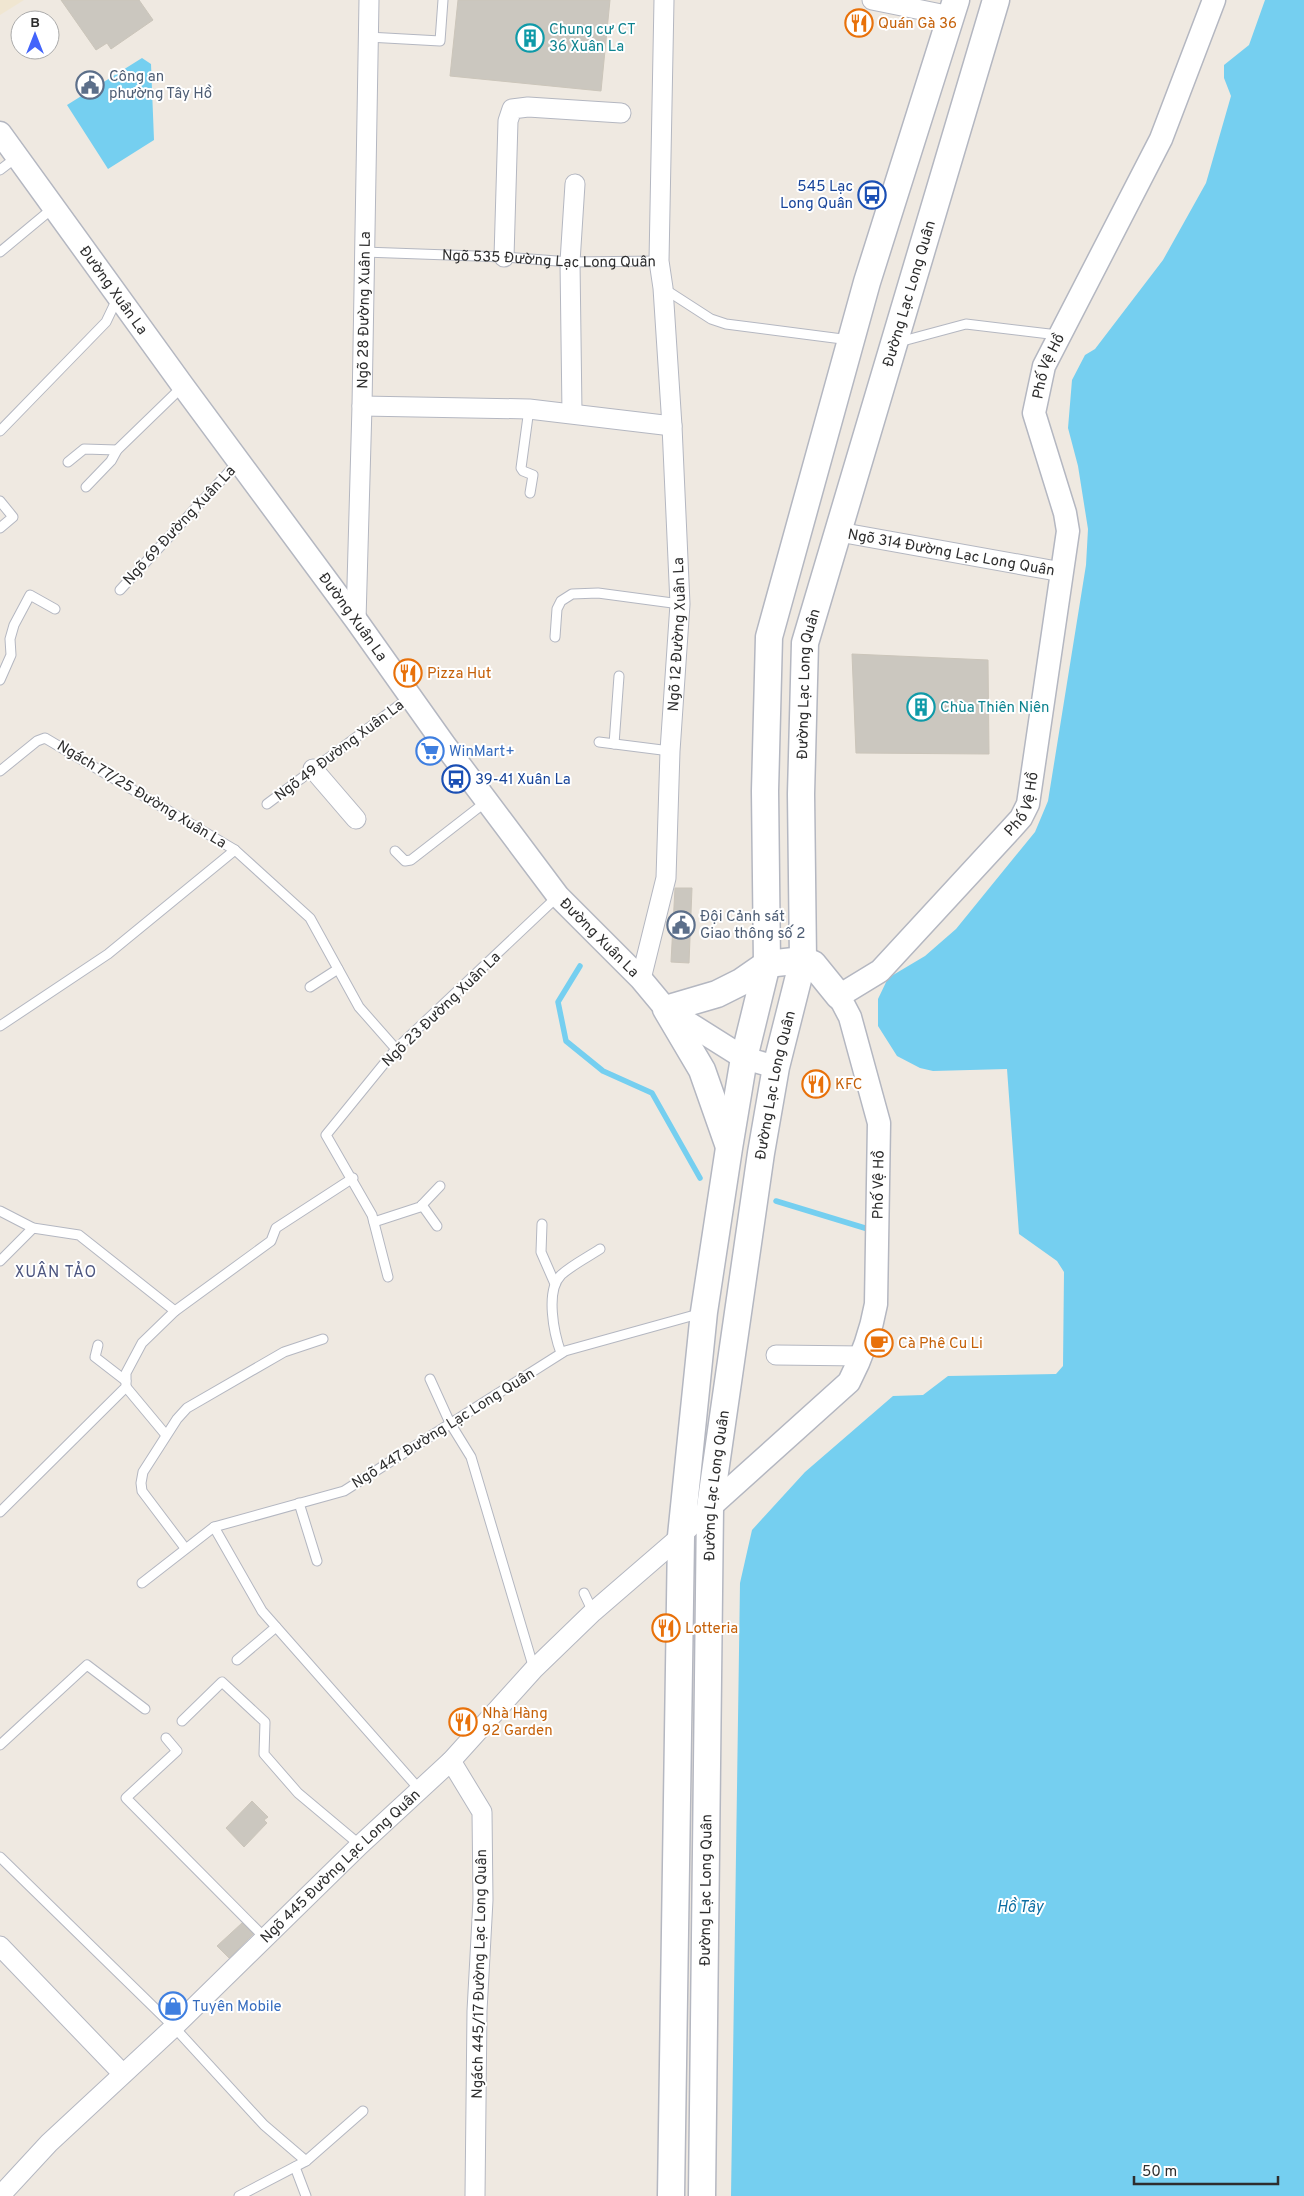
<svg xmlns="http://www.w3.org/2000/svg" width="1304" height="2196" font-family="Overpass,sans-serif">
  <rect width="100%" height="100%" fill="#efe9e1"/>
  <path fill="#f0e6d1" d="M0,0H24L0,15Z"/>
  <path fill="#75cff0" d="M1265,0H1304V2196H731L740,1583L752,1530L805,1472L893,1396L923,1395L948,1376L1056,1374L1063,1366L1064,1272L1057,1261L1019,1234L1007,1069L933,1071L920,1068L897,1056L878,1026V999L888,978L925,956L956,929L1035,832L1048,801L1086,565L1088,529L1078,466L1068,428L1072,380L1085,355L1095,349L1163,260L1206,183L1231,96L1224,78V65L1249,45Z
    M142,58L151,64L154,140L108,169L67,105Z"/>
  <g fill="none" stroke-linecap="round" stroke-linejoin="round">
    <path stroke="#75cff0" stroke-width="5.5" d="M580,966L558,1002L566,1041L603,1071L652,1093L700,1178
      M776,1201L868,1229"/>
  </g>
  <path fill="#cbc7bf" stroke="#cbc5ba" d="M61,0H139L153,20L111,49L107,43L96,50Z
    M458,0H610L601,91L450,76Z
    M852,654L988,660L989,754L856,753Z
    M675,888H692L689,963L671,962Z
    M252,1801L268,1817L264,1820L267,1823L244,1847L226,1828Z
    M242,1923L253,1934L229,1958L217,1946Z"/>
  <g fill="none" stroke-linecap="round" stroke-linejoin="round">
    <g stroke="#b4b7c1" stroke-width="11">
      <g id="service">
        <path d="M368,37L440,41L443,0"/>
        <path d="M0,170L17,157"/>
        <path d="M0,252L53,208"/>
        <path id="s1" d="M364,252L504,257L570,262L659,261"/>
        <path d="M663,288L711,319L726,324L850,340"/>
        <path d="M899,342L966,324L1058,335"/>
        <path d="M529,409L521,468L523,471L533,475L530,493"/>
        <path d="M0,431L106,322L117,299"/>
        <path d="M68,462L84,449L117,450"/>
        <path d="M86,487L111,461L117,450L182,387"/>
        <path d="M0,501L13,517L0,528"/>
        <path d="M120,590L239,461"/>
        <path d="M555,637L557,609L561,601L572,594L598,593L680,604"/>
        <path d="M0,680L11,655L10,639L14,625L30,595L55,609"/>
        <path d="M599,742L670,751"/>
        <path d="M614,744L619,676"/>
        <path d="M0,771L37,741L45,738L235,850L310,918L359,1007L396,1049"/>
        <path d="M267,804L410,697"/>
        <path d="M395,851L405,861L411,860L487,801"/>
        <path d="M310,987L338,969"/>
        <path d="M0,1026L108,954L235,850"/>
        <path d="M422,1205L437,1226"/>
        <path d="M0,1211L33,1228L79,1235L175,1311"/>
        <path d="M374,1222L420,1207L440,1186"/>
        <path d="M542,1224L541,1252L555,1284"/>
        <path d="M0,1261L33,1228"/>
        <path d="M388,1277L372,1215L326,1135L396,1049L557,897"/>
        <path d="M98,1345L95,1357L126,1381"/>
        <path d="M561,1353C554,1334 545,1291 561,1275C572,1265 588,1257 600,1249"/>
        <path d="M430,1379L450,1423L471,1457L534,1669"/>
        <path d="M126,1387L166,1435"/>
        <path d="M299,1503L317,1561"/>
        <path d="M0,1512L126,1387V1373L142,1343L175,1311L271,1241L276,1228L353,1178"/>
        <path d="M214,1527L262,1611L420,1790"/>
        <path d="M185,1548L142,1491L141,1483L143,1472L177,1419L187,1408L284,1352L323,1339"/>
        <path d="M142,1583L214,1527L344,1491L565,1351L702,1313"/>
        <path d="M584,1593L593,1612"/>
        <path d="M237,1660L276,1627"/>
        <path d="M182,1721L222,1682L265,1722L264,1754L298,1793L360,1845"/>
        <path d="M166,1738L177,1751L126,1798L265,1938"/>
        <path d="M0,1745L87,1665L145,1709"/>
        <path d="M0,1857L174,2027L264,2125L306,2161"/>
        <path d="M295,2167L306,2196"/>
        <path d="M239,2196L306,2161L363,2111"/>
      </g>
    </g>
    <g stroke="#b4b7c1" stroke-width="21">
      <g id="minor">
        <path d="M872,0L951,16"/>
        <path d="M504,257L508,121L512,109L528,107L621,113"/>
        <path d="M362,406L529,409L672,426"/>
        <path d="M572,413L570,262L575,184"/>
        <path id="s2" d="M839,532L1062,572"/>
        <path id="s3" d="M356,620L362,406L369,0"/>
        <path d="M313,769L356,819"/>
        <path id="s4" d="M641,979L666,878L670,751L680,604L672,426L663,288L659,261L664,0"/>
        <path d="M776,1355L862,1356"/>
        <path d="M451,1761L482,1812L483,1900L477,2011L475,2196"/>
        <path d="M0,1946L123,2074"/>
        <path id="s5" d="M0,2196L49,2143L174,2027L360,1845L451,1761L534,1669L593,1612L681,1536L710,1507"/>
      </g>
    </g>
    <g stroke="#b4b7c1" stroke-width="25">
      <g id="tertiary">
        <path id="s6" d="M0,133L183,386L356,620L444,744L558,896L641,979L666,1009L744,1058L776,1067"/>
        <path id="s7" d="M710,1507L849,1382C862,1357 871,1332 876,1304L879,1123L850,1017L839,996L880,971L1012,828L1021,818L1028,804L1068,531L1065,513L1034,413L1044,366L1161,139L1214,0"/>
      </g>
    </g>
    <g stroke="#b4b7c1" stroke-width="29">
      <g id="secondary">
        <path d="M728,1144L702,1070L666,1009L717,994L741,982L767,964L803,960L813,964L839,996"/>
        <path d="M671,2196L681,1536L704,1312L729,1148L744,1058L767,964L765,791L769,637L867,282L956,0"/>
        <path id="s8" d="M702,2196L710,1507L761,1153L776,1067L803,960L801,794L805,643L996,0"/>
      </g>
    </g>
    <use href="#service" stroke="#fff" stroke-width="9"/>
    <use href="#minor" stroke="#fff" stroke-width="19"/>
    <use href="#tertiary" stroke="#fff" stroke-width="22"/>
    <use href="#secondary" stroke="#fff" stroke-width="26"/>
  </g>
  <defs>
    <g id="restaurant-ring" transform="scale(1.4375)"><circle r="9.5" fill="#fff" stroke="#e8710a" stroke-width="1.5"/><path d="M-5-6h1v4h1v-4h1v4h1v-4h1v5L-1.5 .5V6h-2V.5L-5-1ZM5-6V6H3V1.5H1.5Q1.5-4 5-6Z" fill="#e8710a"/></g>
    <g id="building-ring" transform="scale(1.4375)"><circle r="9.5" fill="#fff" stroke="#0f9aa8" stroke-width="1.5"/><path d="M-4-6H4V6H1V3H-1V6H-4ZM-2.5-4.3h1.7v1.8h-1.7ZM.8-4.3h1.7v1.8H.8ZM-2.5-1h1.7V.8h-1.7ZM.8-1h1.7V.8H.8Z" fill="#0f9aa8"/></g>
    <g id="civic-ring" transform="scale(1.4375)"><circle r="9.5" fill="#fff" stroke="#5c6f8a" stroke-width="1.5"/><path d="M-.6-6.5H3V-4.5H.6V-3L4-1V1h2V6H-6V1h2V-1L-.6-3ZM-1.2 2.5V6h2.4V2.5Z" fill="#5c6f8a"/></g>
    <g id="bus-ring" transform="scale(1.4375)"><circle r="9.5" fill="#fff" stroke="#1a4fb4" stroke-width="1.5"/><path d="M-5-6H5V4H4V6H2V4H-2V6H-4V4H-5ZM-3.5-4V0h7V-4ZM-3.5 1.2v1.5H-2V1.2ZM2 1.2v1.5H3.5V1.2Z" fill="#1a4fb4"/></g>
    <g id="supermarket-ring" transform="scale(1.4375)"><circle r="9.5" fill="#fff" stroke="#3f7fe0" stroke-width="1.5"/><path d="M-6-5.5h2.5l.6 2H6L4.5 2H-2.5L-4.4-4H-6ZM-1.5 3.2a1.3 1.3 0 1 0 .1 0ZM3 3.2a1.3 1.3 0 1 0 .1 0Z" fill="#3f7fe0"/></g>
    <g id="cafe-ring" transform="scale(1.4375)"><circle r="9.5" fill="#fff" stroke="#e8710a" stroke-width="1.5"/><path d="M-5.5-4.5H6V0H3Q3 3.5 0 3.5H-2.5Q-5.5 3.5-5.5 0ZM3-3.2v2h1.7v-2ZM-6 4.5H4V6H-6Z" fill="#e8710a"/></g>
    <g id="shop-ring" transform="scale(1.4375)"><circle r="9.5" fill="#fff" stroke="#3f7fe0" stroke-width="1.5"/><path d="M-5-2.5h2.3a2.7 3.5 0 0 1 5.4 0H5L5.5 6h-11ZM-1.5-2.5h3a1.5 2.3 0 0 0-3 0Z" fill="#3f7fe0"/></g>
  </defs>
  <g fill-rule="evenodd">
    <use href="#restaurant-ring" x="859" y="23"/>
    <use href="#building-ring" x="530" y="38"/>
    <use href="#civic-ring" x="90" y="85"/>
    <use href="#bus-ring" x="872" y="195"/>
    <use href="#restaurant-ring" x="408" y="673"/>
    <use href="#building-ring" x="921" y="707"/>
    <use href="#supermarket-ring" x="430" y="751"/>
    <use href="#bus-ring" x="456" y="779"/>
    <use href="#civic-ring" x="681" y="925"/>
    <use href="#restaurant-ring" x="816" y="1084"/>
    <use href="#cafe-ring" x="879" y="1343"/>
    <use href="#restaurant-ring" x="666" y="1628"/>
    <use href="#restaurant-ring" x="463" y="1722"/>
    <use href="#shop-ring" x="173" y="2006"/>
  </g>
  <g text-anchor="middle" stroke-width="4" stroke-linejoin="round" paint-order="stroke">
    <g font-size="15" fill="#c56008" stroke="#fff" text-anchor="start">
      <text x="878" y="28">Quán Gà 36</text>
      <text x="427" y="678">Pizza Hut</text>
      <text x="835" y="1089">KFC</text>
      <text x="898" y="1348">Cà Phê Cu Li</text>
      <text x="685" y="1633">Lotteria</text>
      <text x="482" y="1718">Nhà Hàng<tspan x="482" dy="17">92 Garden</tspan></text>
    </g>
    <g font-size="15" fill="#0d838f" stroke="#fff" text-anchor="start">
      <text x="549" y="34">Chung cư CT<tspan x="549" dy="17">36 Xuân La</tspan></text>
      <text x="940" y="712">Chùa Thiên Niên</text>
    </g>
    <g font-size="15" fill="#4e5e75" stroke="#fff" text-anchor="start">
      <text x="109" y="81">Công an<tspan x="109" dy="17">phường Tây Hồ</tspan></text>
      <text x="700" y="921">Đội Cảnh sát<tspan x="700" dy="17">Giao thông số 2</tspan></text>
    </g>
    <g font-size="15" fill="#164399" stroke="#fff" text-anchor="end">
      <text x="853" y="191">545 Lạc<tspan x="853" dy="17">Long Quân</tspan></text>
      <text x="475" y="784" text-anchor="start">39-41 Xuân La</text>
    </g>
    <g font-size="15" fill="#2e2e2e" stroke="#fff">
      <text dy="5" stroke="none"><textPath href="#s1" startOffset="185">Ngõ 535 Đường Lạc Long Quân</textPath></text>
      <text dy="5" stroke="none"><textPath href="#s6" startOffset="194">Đường Xuân La</textPath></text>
      <text dy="5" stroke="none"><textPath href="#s8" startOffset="1926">Đường Lạc Long Quân</textPath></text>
      <text dy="5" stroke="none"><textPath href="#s3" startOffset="310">Ngõ 28 Đường Xuân La</textPath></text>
      <text dy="5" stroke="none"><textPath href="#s7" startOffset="1304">Phố Vệ Hồ</textPath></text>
      <text transform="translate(179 525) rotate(-47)" y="5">Ngõ 69 Đường Xuân La</text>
      <text dy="5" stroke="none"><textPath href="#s2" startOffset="114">Ngõ 314 Đường Lạc Long Quân</textPath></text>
      <text dy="5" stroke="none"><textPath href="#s6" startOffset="599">Đường Xuân La</textPath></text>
      <text dy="5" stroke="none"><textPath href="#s4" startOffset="348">Ngõ 12 Đường Xuân La</textPath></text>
      <text dy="5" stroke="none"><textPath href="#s8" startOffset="1521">Đường Lạc Long Quân</textPath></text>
      <text transform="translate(339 750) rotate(-37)" y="5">Ngõ 49 Đường Xuân La</text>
      <text transform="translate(142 794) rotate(31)" y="5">Ngách 77/25 Đường Xuân La</text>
      <text dy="5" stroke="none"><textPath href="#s7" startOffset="854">Phố Vệ Hồ</textPath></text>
      <text dy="5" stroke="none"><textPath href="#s6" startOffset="1004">Đường Xuân La</textPath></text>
      <text transform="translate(441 1009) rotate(-44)" y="5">Ngõ 23 Đường Xuân La</text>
      <text dy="5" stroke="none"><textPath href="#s8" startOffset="1116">Đường Lạc Long Quân</textPath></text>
      <text dy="5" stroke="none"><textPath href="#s7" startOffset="389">Phố Vệ Hồ</textPath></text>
      <text transform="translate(443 1428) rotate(-32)" y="5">Ngõ 447 Đường Lạc Long Quân</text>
      <text dy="5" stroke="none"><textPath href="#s8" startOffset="711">Đường Lạc Long Quân</textPath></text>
      <text dy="5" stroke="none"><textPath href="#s5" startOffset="474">Ngõ 445 Đường Lạc Long Quân</textPath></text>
      <text dy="5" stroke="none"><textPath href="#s8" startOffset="306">Đường Lạc Long Quân</textPath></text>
      <text transform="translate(479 1974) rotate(-89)" y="5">Ngách 445/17 Đường Lạc Long Quân</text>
    </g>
    <g font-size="15" fill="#366cbe" stroke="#fff" text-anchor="start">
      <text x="449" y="756">WinMart+</text>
      <text x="192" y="2011">Tuyên Mobile</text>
    </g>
    <g font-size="16" letter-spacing="1" fill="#4d5680" stroke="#fff">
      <text x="56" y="1277">XUÂN TẢO</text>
    </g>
    <g font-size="16" font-style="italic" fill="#0d6fa3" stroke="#fff">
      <text x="1020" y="1912">Hồ Tây</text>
    </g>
  </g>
  <g transform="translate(35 35)"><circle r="24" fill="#ffffff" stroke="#ababab"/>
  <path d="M0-4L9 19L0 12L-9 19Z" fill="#4264fb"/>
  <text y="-8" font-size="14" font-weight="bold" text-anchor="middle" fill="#2e2e2e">B</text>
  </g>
  <path d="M1134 2176v8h144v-8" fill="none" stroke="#2e2e2e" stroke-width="2.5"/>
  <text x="1142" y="2176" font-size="15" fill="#2e2e2e" stroke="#ffffff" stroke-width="4" paint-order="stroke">50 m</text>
</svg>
